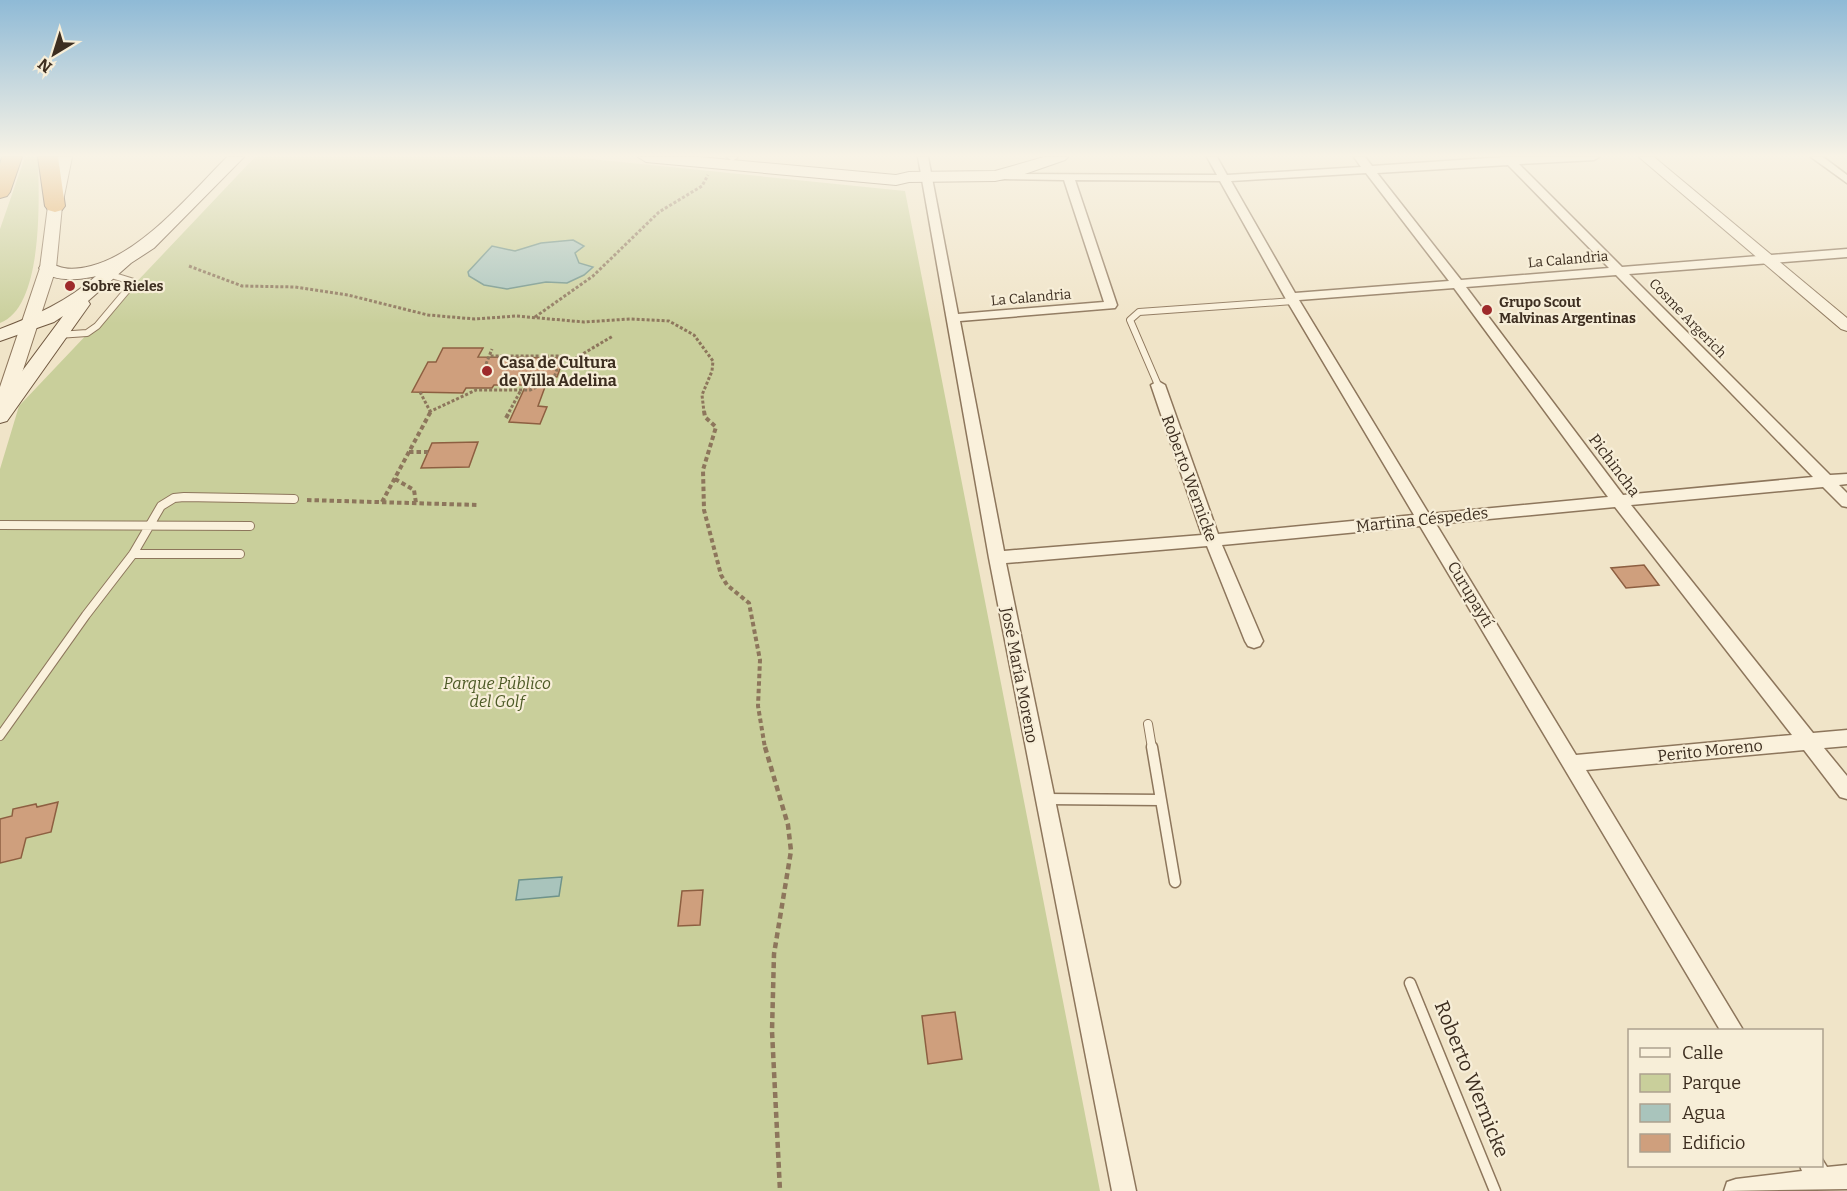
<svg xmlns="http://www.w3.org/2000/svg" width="1847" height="1191" font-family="Bitter,serif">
  <rect width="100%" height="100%" fill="#f0e4c8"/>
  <path fill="#c9cf9b" d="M25,157H38C39,197 44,307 0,323V229Z
    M255,157H572L905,191L1100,1191H0V469L19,406Z"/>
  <path fill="#a9c4bc" stroke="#6f938a" stroke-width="1.5" d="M573,240L584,246L575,253L579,263L593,267L584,275L567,283L546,282L507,289L484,285L469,276L468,272L492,246L515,251L541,243Z
    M562,877L559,896L516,900L519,880Z"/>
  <path fill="#cf9f7d" stroke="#8d5f41" stroke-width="1.5" d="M443,348H483L478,357L564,358L557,377L549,376L538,406L547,407L540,424L509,422L526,385H494L492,388H466L463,393L412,392L428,362H436Z
    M478,442L469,467L421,468L432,443Z
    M1644,565L1659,585L1626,588L1611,568Z
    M58,802L51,832L26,838L21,858L0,863V819L12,816L13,809L36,804L37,807Z
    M703,890L700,925L678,926L682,891Z
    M955,1012L962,1059L928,1064L922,1016Z"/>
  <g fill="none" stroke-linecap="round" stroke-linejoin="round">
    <g stroke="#8d765c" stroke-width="8">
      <path id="service-far2" d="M58,335L87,333L97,326L134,282L108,274
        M1158,385L1130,320L1139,312L1293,301"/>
    </g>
    <g stroke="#8d765c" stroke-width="10">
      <path id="service-far1" d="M0,525L250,526
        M133,554H240
        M1148,724L1152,748
        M0,736L86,615L133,554L161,506L174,498L184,497L294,499"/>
    </g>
    <g stroke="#8d765c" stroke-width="13">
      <path id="service" d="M1152,747L1161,800
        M1046,799L1161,800L1175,882
        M1410,983L1495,1191"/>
    </g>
    <g stroke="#8d765c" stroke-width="3">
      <path id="minor" d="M727,157H737V158L732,161Z
        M918,157H928L958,314L1104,302L1064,180L995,179L990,176L991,174L1217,175L1207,157H1217L1227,175L1361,167L1354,157H1365L1372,166L1504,157H1599L1594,160L1519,164L1622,267L1847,249V257L1629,274L1830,475L1847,474V484L1839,485L1847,493V507L1842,506L1823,487L1631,505L1813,733L1847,730V746L1824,748L1847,776V799L1840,797L1804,750L1586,770L1743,1030H1720L1420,526L1222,545L1263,641L1260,646L1254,648L1248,646L1245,641L1207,546L1006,563L1136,1191H1112L989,558ZM1508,165L1609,268L1461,280L1377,173ZM1366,173L1449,281L1295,293L1231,181ZM1075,180L1220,181L1287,301L1414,515L1218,534L1165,385L1158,381L1151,385L1202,535L1004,551L960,321L1115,308L1117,305ZM1616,275L1813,477L1623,495L1466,287ZM1454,288L1605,493L1608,497L1429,514L1299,300ZM1615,507L1792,735L1576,755L1436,524Z
        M1811,157H1823L1847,175V183Z
        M1822,1159L1827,1167L1847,1165V1189L1724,1191L1727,1182L1736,1179L1802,1171L1800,1166H1822Z"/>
    </g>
    <g stroke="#8d765c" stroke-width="2">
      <path id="tertiary" d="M58,157H72L62,206L56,268L9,413L6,417L0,419V387L40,268L48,206Z
        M1639,157H1654L1847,318V331L1841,329Z"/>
    </g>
    <g stroke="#6f573f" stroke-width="2">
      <path id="secondary" d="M227,157H244L154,248L131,263L88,301L90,304L7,421L0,423V401L63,316L54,322L0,341V329C35,316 68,301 96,276C80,280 51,283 39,268L42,264C51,262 55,266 64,268C73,270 83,268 91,266C142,253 190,194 227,157Z
        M638,157H699L896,175L909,172L995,171L1044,157H1068L1065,160L1019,176L995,181L909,182L896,185L646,162Z"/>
    </g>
    <g stroke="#5b4430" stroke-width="2">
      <path id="motorway" d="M2,157H22L10,192L7,196L0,198V164Z
        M38,157H58L65,206L62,210L55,212L48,210L45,206Z"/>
    </g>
    <path stroke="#8d765c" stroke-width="3" stroke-dasharray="3 2" stroke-linecap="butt" d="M189,266L242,286L295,287L348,295L428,315L475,319L516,316L584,322L630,319L669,321L694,335L713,361L712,371L702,395L704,412
      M535,317L593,276L659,212L702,186L708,175
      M560,361L574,359L613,336
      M486,364L492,349
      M420,392L430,411
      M429,412L476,390H530L553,380L562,356H489
      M509,412L521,390"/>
    <path stroke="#8d765c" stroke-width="4" stroke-dasharray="4.5 3" stroke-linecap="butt" d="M704,411L705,417L716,427L703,470L704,510L721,575L727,585L749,603L760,660L758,706L765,748
      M506,418L510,411
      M409,452H428
      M395,479L414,490L416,503
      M307,500L478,505
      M382,502L431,411"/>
    <path stroke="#8d765c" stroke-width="4.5" stroke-dasharray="6 4" stroke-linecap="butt" d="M765,747L788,825L791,851L774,954L772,1031L780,1191"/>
    <use href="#service-far2" stroke="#faf1dc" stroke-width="6"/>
    <use href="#service-far1" stroke="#faf1dc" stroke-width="8"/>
    <use href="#service" stroke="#faf1dc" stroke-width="10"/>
    <use href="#minor" fill="#faf1dc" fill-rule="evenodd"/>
    <use href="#tertiary" fill="#faf1dc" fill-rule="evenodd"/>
    <use href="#secondary" fill="#faf1dc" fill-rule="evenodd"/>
    <use href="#motorway" fill="#e0a458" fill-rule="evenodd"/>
  </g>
  <linearGradient id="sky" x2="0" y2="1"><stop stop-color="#8fbad6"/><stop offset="0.48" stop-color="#f8f3e6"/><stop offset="1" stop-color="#f8f3e6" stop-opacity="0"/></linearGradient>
  <rect width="1847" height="324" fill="url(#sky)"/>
  <g fill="#9e2a2b" stroke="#f7eed8" stroke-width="2">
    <circle cx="70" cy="286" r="6"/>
    <circle cx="1487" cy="310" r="6"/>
    <circle cx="487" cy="371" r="6"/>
  </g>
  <g text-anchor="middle" stroke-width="4.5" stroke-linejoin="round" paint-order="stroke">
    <g font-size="14" fill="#3d2e20" stroke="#f7eed8">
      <text transform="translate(1568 259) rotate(-5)" y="5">La Calandria</text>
      <text transform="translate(1031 297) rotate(-5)" y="5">La Calandria</text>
      <text transform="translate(1688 318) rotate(46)" y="5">Cosme Argerich</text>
    </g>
    <g font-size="14" font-weight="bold" fill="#3d2e20" stroke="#f7eed8" text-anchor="start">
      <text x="82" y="291">Sobre Rieles</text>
      <text x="1499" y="307">Grupo Scout<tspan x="1499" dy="16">Malvinas Argentinas</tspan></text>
    </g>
    <g font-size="16" font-weight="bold" fill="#3d2e20" stroke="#f7eed8" text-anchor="start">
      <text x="499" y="368">Casa de Cultura<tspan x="499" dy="18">de Villa Adelina</tspan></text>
    </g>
    <g font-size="16" fill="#3d2e20" stroke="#f7eed8">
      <text transform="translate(1615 465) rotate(53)" y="6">Pichincha</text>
      <text transform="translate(1190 478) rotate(70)" y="6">Roberto Wernicke</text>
      <text transform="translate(1422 519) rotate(-6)" y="6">Martina Céspedes</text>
      <text transform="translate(1471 594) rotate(59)" y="6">Curupaytí</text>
      <text transform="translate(1020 675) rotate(79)" y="6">José María Moreno</text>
      <text transform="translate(1710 750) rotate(-6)" y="6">Perito Moreno</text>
    </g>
    <g font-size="16" font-style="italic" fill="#4d5a26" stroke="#f7eed8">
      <text x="497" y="689">Parque Público<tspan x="497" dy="18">del Golf</tspan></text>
    </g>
    <g font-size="20" fill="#3d2e20" stroke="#f7eed8">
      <text transform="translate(1472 1079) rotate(68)" y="7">Roberto Wernicke</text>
    </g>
  </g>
  <rect x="1628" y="1029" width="195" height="138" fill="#f7eed8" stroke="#ada18e" stroke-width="1.5"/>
  <rect x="1640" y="1048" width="30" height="9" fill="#faf1dc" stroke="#ada18e" stroke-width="1.5"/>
  <text x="1682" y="1059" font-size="18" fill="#3d2e20">Calle</text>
  <rect x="1640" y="1074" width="30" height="18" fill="#c9cf9b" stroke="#ada18e" stroke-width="1.5"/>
  <text x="1682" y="1089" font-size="18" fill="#3d2e20">Parque</text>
  <rect x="1640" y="1104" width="30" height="18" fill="#a9c4bc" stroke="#ada18e" stroke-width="1.5"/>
  <text x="1682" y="1119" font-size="18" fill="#3d2e20">Agua</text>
  <rect x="1640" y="1134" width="30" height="18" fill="#cf9f7d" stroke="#ada18e" stroke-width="1.5"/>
  <text x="1682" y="1149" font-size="18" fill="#3d2e20">Edificio</text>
  <g transform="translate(54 54) rotate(218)" stroke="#f7eed8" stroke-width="4.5" paint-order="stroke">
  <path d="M0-4.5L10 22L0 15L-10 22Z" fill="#3d2e20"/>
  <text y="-9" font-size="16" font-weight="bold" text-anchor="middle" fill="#3d2e20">N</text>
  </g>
</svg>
